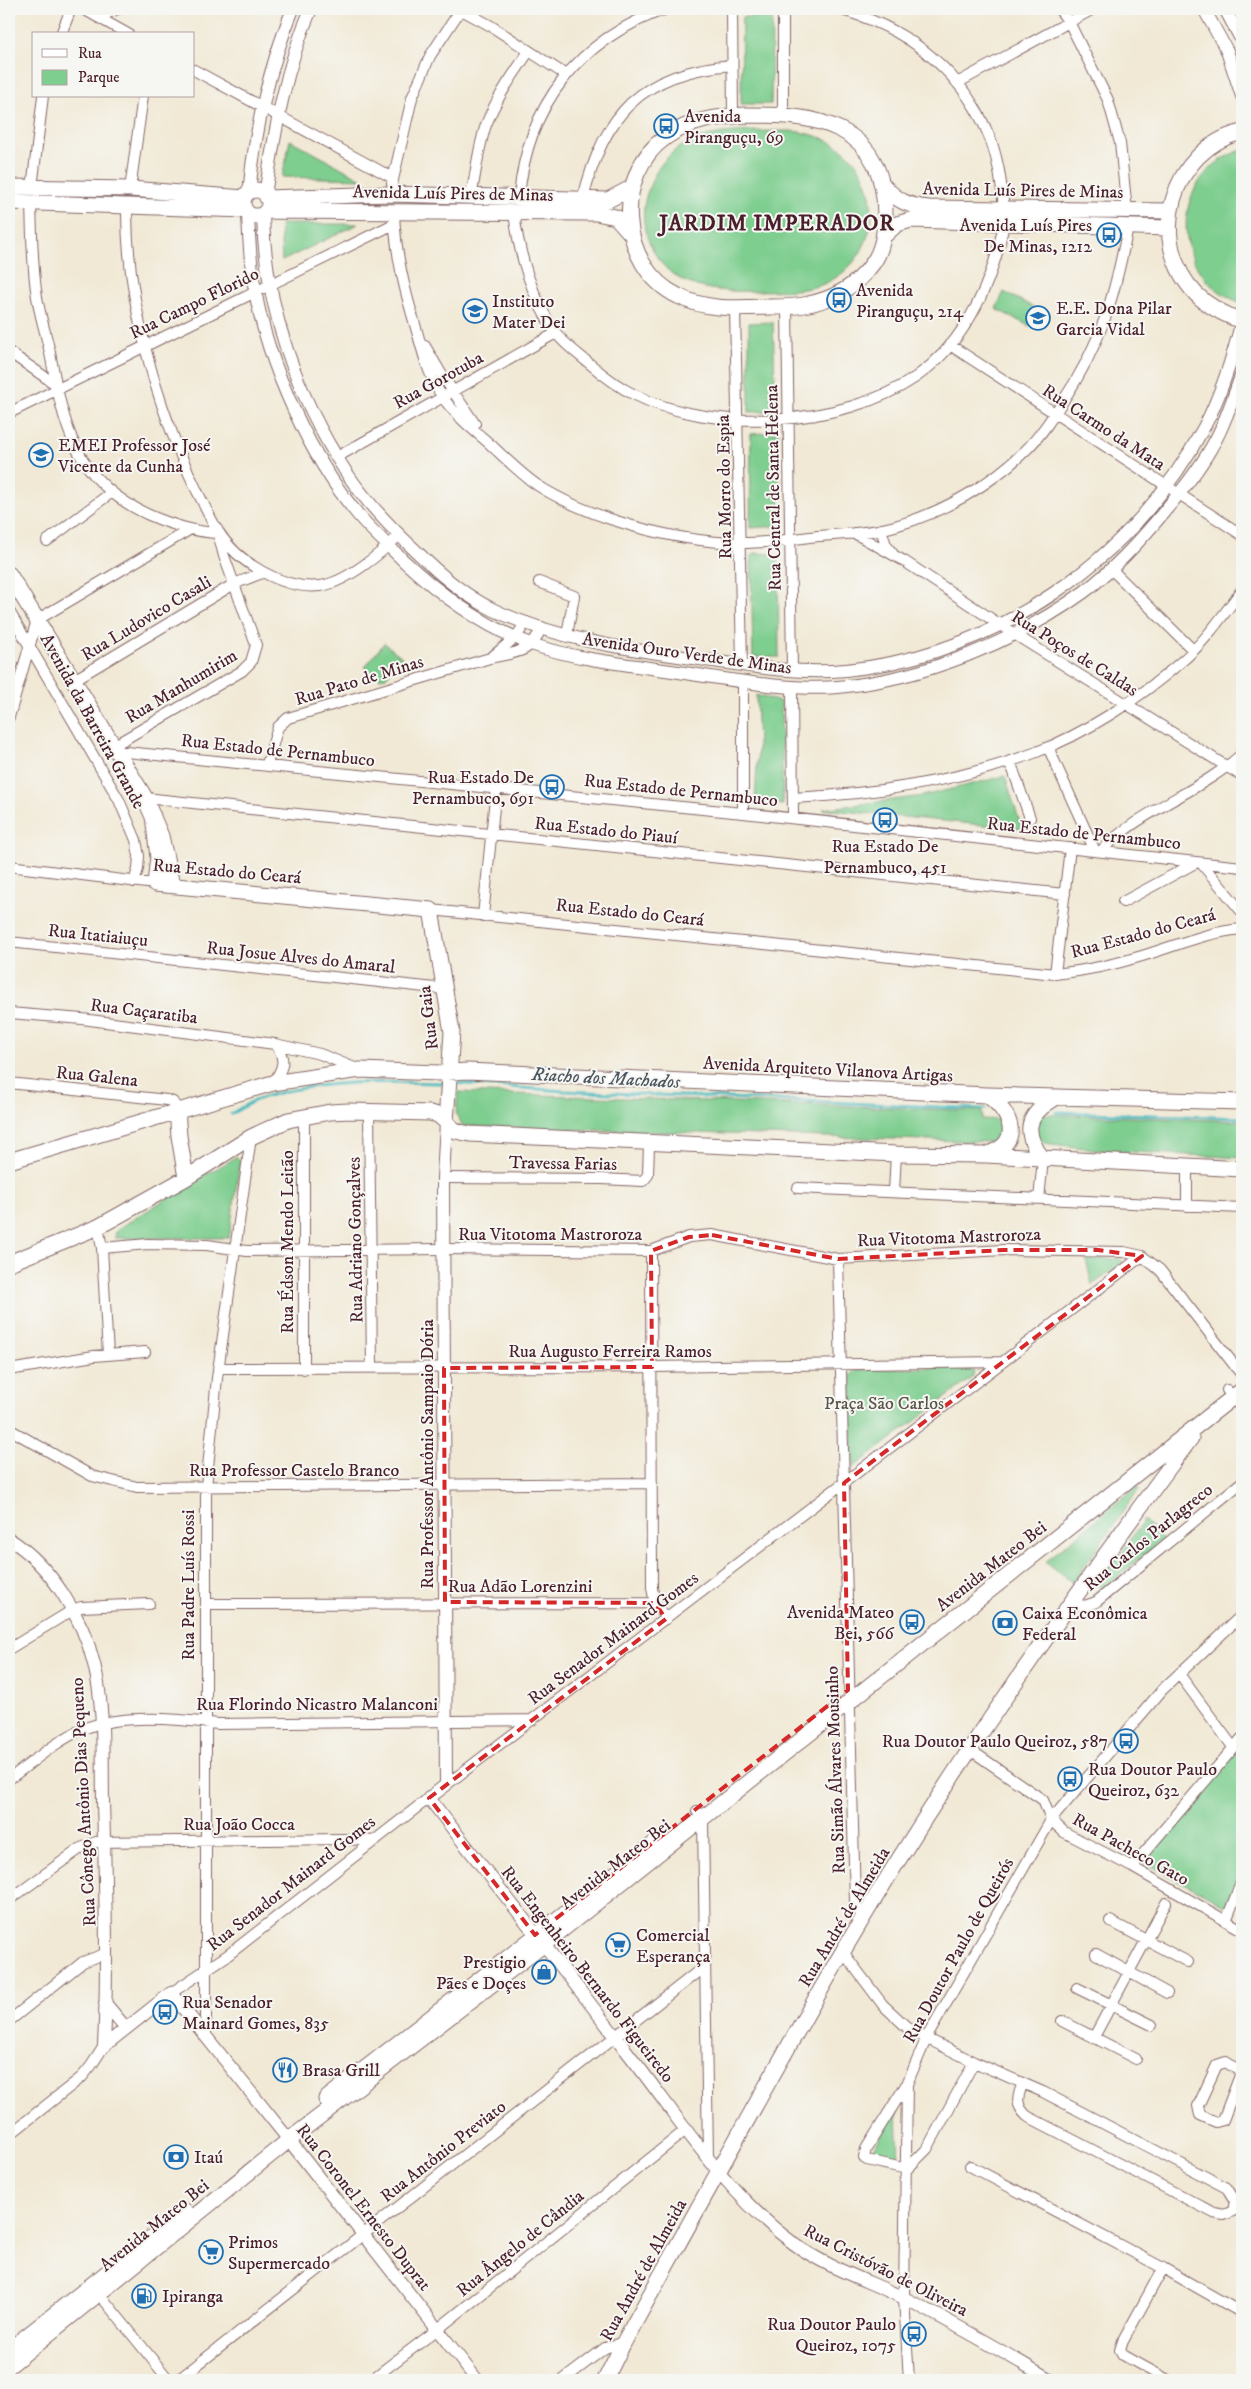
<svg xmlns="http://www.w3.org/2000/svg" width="1251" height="2389" font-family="'IM FELL DW Pica',serif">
  <rect width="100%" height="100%" fill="#f6f6f2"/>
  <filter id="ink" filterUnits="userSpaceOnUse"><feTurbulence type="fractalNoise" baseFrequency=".02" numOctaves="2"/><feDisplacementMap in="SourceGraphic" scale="10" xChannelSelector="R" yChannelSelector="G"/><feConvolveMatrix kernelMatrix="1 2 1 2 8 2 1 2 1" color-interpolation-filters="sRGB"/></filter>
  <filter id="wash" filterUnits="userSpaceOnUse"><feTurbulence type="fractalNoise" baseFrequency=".0096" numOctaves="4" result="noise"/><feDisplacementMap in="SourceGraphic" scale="20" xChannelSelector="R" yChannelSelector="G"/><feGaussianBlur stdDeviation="1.12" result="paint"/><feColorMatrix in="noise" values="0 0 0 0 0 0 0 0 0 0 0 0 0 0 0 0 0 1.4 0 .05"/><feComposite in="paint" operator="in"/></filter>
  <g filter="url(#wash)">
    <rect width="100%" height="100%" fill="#f1e9d5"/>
    <path fill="#7ece8f" stroke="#64765d" d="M742,17H772L771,104H741Z
      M790,131C819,133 848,146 862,173C884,214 867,268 821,285C801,292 779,290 758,291C716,292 671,291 651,246C642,227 641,207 649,188C672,124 735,132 790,131Z
      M290,140L362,179L282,177Z
      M1242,150V303C1168,278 1167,174 1242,150Z
      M280,224H358L282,261Z
      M1004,292L1037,309L1029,326L996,309Z
      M773,322L776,411L749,412V323Z
      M778,432L780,526L750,528L751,434Z
      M755,553L774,554L778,559L779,657H753L751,557Z
      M384,643L402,657L386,677L380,678L365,667Z
      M756,695L781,702L783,805L755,802L758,746Z
      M1005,776L1022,829L823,809L923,796Z
      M458,1092L982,1111V1119L1006,1120L1005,1133L997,1141L992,1142L463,1126L456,1114Z
      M1039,1114L1242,1121V1158L1100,1150L1044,1143L1037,1137L1036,1122Z
      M236,1156L240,1161L229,1238H115L116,1230L203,1176L230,1161Z
      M1086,1259H1119L1122,1260L1123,1263L1092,1285Z
      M967,1367L974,1371L973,1377L853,1468L851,1375L856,1370Z
      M1137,1486L1139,1489L1073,1583L1045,1562Z
      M1144,1520L1163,1539L1104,1589H1101L1098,1585Z
      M1242,1741V1864L1229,1907L1143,1862L1234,1748Z
      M897,2110L899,2163L869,2155Z"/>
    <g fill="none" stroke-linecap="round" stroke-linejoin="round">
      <path stroke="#4cbbc1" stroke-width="3" d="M453,1083L564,1091L985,1109
        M1056,1112L1242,1118
        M231,1114C240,1109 251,1101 261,1098C319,1079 385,1082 445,1083"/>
    </g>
  </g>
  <g filter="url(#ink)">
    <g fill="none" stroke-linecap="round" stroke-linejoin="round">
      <g stroke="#846666" stroke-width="12">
        <path id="minor" d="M83,9L128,34
          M460,9L491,26L566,75
          M732,9L733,116
          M783,9V115
          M837,9C902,25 958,67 986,129C998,154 1001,181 1004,207
          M1059,9L1069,22L1108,100L1120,143L1127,211
          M98,17L118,9
          M61,34L71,9
          M194,70L393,178
          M957,83L1093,9
          M392,184L412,98L430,56L461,9
          M32,188L43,96
          M130,189L143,96
          M471,197C476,173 478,148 486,125C496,98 514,74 529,51
          M519,197C527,105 579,39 666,9
          M583,199C603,114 642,72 732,65
          M31,203C32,234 32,266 37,297C40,316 46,334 50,353C64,426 74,481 149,515C172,525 193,532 218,533L224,556L256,645L251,662L242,671L113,746
          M127,206C126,299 156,406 197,491C204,504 210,519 218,531C237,562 283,590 320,586C345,583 382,553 399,535
          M394,210C395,252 404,288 416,328C423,352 429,379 444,399C457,417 475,431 491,445C506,459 521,474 537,485C590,519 673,541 736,543C763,544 792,539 818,536C844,534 870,533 895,526C942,513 992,484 1027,449C1041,435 1052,418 1063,401C1102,343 1115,294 1128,227
          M514,213C519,254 532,299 556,333C565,345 578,354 590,364C603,375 617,386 633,394C712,434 843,427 916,377C967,341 992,283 1004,224
          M787,307L792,669
          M735,308L742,665
          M950,345L1242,535
          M425,346L442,375L475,424
          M9,352L55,384
          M9,413L394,224
          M337,457L556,333
          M881,529L886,545L893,554
          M854,533L904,561L1014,634L1242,776
          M47,541L112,492
          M1111,569L1193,650
          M539,582L574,596L567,635
          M9,611L119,800L136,840L139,856L138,869L134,882
          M493,656L516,637L526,622
          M74,680L234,584L262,573
          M792,686L793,818
          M9,717L37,620L189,530
          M1048,747L1095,851
          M116,751L743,813L1242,867
          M1010,761L1030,818
          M267,764L278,727L288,718L490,658C517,652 530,654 542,627
          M145,798L1065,894
          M793,798C874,794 957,782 1034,753C1085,734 1140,698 1181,662C1205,642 1223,615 1242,590
          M743,813V681
          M1101,851C1141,809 1199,793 1242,754
          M1201,863L1242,912
          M9,866L155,884
          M1123,902L1197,862
          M431,910L1055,974C1085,971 1113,965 1142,956C1175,946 1207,932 1242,929
          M483,916L496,788
          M9,942L444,989
          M1055,974L1070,848
          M9,1013L82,1019L275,1044L320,1054L357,1069
          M9,1083L167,1100L173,1102L177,1110
          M273,1083C283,1069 287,1059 275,1044
          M369,1111L372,1368
          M443,1178L602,1179L643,1181L648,1175L649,1144
          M798,1188L1242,1208
          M894,1192L896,1154
          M1039,1199L1043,1159
          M1187,1206V1166
          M98,1227L102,1248L108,1355
          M102,1248L148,1244L207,1245L247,1251L443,1249L651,1251L689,1237L712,1235L838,1259L1004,1250L1124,1252L1142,1256L1160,1270L1242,1375
          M651,1251L652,1588L655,1603L666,1619
          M838,1259L855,1902L863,1919
          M218,1368L652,1367L1002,1362
          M304,1369V1116
          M9,1370L94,1356L145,1352
          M1227,1390L1242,1409
          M9,1429L92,1476L137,1487L652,1483
          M1070,1603L1085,1606L1096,1602L1242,1482
          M206,1604L655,1603
          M9,1649L71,1611L81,1607L149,1604
          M1179,1674L1233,1747
          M969,1749L1043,1800L1051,1820L1064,1832L1132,1867L1242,1930
          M9,1779C32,1763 56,1741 81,1730C118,1713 179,1719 218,1724L533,1720
          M446,1785L1142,1256
          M697,1811L703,1819L708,2158
          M1132,1867L1242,1738
          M9,1900L81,1848L96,1842L343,1839L375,1841
          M1110,1921L1188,1962
          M1226,1921L1242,1880
          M843,1952L883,2005L910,2030L974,2062L1043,2092L1227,2188L1235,2201L1233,2211L1224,2215L1214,2213L1027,2116C1015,2105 1017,2097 1023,2083
          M1096,1954L1167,1993
          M1077,1988L1152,2025
          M171,1993L228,1955L429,1798
          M9,2021L83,1962L107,1953
          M1062,2021L1136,2059
          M206,2036V1487L217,1378L251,1137
          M1094,2037L1166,1903
          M1241,2072L1226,2062L1217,2065L1198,2106L1200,2115L1216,2122L1223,2120L1242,2070
          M906,2085L866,2149L864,2158L867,2160L907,2169L927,2149L974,2062
          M9,2135L82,2077L91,2066L104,2046
          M970,2166L1163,2268L1242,2313
          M1163,2268L1123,2341L1120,2350L1123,2355L1168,2380
          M96,2290L169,2380
          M178,2380L705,1966
          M371,2380L438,2329L687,2129
          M563,2380L605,2348L624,2342
          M909,2380L904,2298L907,2084L927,2037L1051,1820L1163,1689L1242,1615"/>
      </g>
      <g stroke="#846666" stroke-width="14">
        <path id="tertiary" d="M1204,9L1227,51L1242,96
          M1225,9L1242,41
          M249,193C255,129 269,68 293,9
          M265,195C275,131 285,68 311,9
          M248,214C249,239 250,265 255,290C268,365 311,460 360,517C374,533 390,547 405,562C442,596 485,628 534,645C582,661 635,665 685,673C733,680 790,691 838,687C924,679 1015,642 1084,592C1116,568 1143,538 1168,507C1186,486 1203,464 1216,439C1227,418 1234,395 1242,374
          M263,214C264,304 297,397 346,472C366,502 390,527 416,551C439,574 465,596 494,610C556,639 625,649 692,658C742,665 796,675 846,670C997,654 1133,560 1204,427C1222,394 1233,356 1242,321
          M446,1122L443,1178L446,1785L429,1798C495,1884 563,1967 628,2053C679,2118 725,2193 793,2243C827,2268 869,2281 906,2299C956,2324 1003,2352 1051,2380
          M9,1539C50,1564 83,1618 94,1664C105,1708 102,1756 103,1800C105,1882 108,1964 104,2046
          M105,2003L125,2027
          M104,2046L171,1993L289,2140L477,2380"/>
      </g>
      <g stroke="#846666" stroke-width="17">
        <path id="secondary" d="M745,115C778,115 811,115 841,130C875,147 885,181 885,216C885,232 883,249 873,263C857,286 832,300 804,305C794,307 782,307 770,307C738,308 707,311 678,296C618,267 613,174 666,137C690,120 717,117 745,115Z
          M1242,132C1171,149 1145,241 1196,294C1209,307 1225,315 1242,321
          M883,185C897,201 908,206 929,208L1170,211
          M9,187L130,189L244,198
          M243 203a13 13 0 1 1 26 0a13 13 0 1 1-26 0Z
          M267,198L390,194L608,200L631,188
          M9,202L245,210
          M267,211L596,213L616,217L631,234
          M885,235L897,224L911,220L1168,228
          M9,574L144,796L161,836L172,885
          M153,816L158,857L155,884L431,910L452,1032L446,1122
          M987,1095C1011,1113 1024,1142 988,1154
          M177,1110L179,1136L186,1178
          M1043,1159C1021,1131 1027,1114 1057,1097
          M9,1161L273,1083L360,1070L439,1073L467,1071L987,1095L1242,1102
          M9,1263L98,1227L186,1178L251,1137L288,1120L330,1112L349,1111L430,1113L438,1115L456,1131L470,1134L896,1154L986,1155L1242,1169
          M326,2099L659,1840
          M9,2350L185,2211
          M9,2366L289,2140L543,1945L1242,1390
          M605,2380L624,2342C696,2212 767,2082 842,1953C947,1774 1067,1605 1191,1438"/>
      </g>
      <use href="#minor" stroke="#fff" stroke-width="10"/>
      <use href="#tertiary" stroke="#fff" stroke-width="12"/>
      <use href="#secondary" stroke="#fff" stroke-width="15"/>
    </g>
  </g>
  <path fill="none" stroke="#d62828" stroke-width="4" stroke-dasharray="10 6" stroke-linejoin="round" d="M712,1235L838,1259L1004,1250H1098L1142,1256L844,1483L848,1690L535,1935L429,1798L666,1619L655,1603L445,1602L444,1368L652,1367L651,1251L689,1237Z"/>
  <defs>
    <g id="bus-ring" transform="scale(1.25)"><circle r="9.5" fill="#f6f6f2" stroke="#1f6fb2" stroke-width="1.5"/><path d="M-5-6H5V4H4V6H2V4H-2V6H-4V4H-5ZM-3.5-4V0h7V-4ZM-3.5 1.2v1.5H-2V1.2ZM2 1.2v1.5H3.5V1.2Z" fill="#1f6fb2"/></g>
    <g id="school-ring" transform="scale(1.25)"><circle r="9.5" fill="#f6f6f2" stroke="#1f6fb2" stroke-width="1.5"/><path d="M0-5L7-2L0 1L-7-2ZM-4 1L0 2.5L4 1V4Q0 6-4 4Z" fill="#1f6fb2"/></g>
    <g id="bank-ring" transform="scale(1.25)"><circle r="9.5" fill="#f6f6f2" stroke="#1f6fb2" stroke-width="1.5"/><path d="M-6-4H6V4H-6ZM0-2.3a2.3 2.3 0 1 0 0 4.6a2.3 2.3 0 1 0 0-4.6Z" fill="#1f6fb2"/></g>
    <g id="supermarket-ring" transform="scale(1.25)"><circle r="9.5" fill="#f6f6f2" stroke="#1f6fb2" stroke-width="1.5"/><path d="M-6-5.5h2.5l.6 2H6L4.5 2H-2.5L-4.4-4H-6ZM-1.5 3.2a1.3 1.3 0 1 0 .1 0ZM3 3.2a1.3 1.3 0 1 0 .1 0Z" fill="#1f6fb2"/></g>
    <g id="shop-ring" transform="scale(1.25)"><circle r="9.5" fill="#f6f6f2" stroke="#1f6fb2" stroke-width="1.5"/><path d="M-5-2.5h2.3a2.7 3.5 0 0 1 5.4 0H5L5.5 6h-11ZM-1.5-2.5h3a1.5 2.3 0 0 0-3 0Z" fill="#1f6fb2"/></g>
    <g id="restaurant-ring" transform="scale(1.25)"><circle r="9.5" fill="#f6f6f2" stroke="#1f6fb2" stroke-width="1.5"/><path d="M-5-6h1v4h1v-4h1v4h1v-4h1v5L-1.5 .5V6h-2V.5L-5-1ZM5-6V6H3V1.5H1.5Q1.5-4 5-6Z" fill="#1f6fb2"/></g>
    <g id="fuel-ring" transform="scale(1.25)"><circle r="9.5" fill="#f6f6f2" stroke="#1f6fb2" stroke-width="1.5"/><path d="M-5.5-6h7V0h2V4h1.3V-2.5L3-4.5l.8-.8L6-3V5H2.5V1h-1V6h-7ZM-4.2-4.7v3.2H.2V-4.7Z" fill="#1f6fb2"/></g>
  </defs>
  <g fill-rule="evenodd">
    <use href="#bus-ring" x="666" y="126"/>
    <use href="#bus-ring" x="1109" y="235"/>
    <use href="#bus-ring" x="839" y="300"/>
    <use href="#school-ring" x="475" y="311"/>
    <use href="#school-ring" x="1038" y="318"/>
    <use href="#school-ring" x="41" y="455"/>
    <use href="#bus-ring" x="552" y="787"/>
    <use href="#bus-ring" x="885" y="820"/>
    <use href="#bus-ring" x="912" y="1622"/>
    <use href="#bank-ring" x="1005" y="1623"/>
    <use href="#bus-ring" x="1126" y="1741"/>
    <use href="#bus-ring" x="1070" y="1779"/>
    <use href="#supermarket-ring" x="618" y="1945"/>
    <use href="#shop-ring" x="544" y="1972"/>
    <use href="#bus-ring" x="165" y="2012"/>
    <use href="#restaurant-ring" x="285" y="2070"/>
    <use href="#bank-ring" x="176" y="2157"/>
    <use href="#supermarket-ring" x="211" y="2252"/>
    <use href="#fuel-ring" x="144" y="2296"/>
    <use href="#bus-ring" x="914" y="2334"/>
  </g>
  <g text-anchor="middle" stroke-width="4" stroke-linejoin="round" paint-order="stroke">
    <g font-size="18" fill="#4a1f2b" stroke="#f6f6f2" text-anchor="start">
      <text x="684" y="122">Avenida<tspan x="684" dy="21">Piranguçu, 69</tspan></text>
      <text x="1092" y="231" text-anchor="end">Avenida Luís Pires<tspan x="1092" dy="21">De Minas, 1212</tspan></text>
      <text x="856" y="296">Avenida<tspan x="856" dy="21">Piranguçu, 214</tspan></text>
      <text x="492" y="307">Instituto<tspan x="492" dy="21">Mater Dei</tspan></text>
      <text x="1056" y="314">E.E. Dona Pilar<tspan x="1056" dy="21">Garcia Vidal</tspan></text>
      <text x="58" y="451">EMEI Professor José<tspan x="58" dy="21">Vicente da Cunha</tspan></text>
      <text x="534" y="783" text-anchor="end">Rua Estado De<tspan x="534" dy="21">Pernambuco, 691</tspan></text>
      <text x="885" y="852" text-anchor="middle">Rua Estado De<tspan x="885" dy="21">Pernambuco, 451</tspan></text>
      <text x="894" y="1618" text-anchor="end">Avenida Mateo<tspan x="894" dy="21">Bei, 566</tspan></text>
      <text x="1022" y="1619">Caixa Econômica<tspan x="1022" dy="21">Federal</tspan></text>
      <text x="1108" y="1747" text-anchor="end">Rua Doutor Paulo Queiroz, 587</text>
      <text x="1088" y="1775">Rua Doutor Paulo<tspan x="1088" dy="21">Queiroz, 632</tspan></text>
      <text x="636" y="1941">Comercial<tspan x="636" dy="21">Esperança</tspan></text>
      <text x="526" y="1968" text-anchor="end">Prestigio<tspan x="526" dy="21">Pães e Doçes</tspan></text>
      <text x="182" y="2008">Rua Senador<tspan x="182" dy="21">Mainard Gomes, 835</tspan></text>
      <text x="302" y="2076">Brasa Grill</text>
      <text x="194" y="2163">Itaú</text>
      <text x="228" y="2248">Primos<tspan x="228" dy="21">Supermercado</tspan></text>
      <text x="162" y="2302">Ipiranga</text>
      <text x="896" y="2330" text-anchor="end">Rua Doutor Paulo<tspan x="896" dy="21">Queiroz, 1075</tspan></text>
    </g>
    <g font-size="18" fill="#4a1f2b" stroke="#f6f6f2">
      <text transform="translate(1023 190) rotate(1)" y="6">Avenida Luís Pires de Minas</text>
      <text transform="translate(453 193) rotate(1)" y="6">Avenida Luís Pires de Minas</text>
      <text transform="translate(194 303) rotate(-26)" y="6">Rua Campo Florido</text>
      <text transform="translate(438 380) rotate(-29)" y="6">Rua Gorotuba</text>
      <text transform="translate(1104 427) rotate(33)" y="6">Rua Carmo da Mata</text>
      <text transform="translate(724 487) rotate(-91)" y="6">Rua Morro do Espia</text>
      <text transform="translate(773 488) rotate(-91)" y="6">Rua Central de Santa Helena</text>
      <text transform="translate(146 618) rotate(-31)" y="6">Rua Ludovico Casali</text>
      <text transform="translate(687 653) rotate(8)" y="6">Avenida Ouro Verde de Minas</text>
      <text transform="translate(1075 653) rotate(32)" y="6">Rua Poços de Caldas</text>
      <text transform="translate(359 680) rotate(-17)" y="6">Rua Pato de Minas</text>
      <text transform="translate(181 686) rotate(-31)" y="6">Rua Manhumirim</text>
      <text transform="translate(93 721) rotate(61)" y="6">Avenida da Barreira Grande</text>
      <text transform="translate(278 750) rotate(6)" y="6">Rua Estado de Pernambuco</text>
      <text transform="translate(681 790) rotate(6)" y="6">Rua Estado de Pernambuco</text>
      <text transform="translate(606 830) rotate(6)" y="6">Rua Estado do Piauí</text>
      <text transform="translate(1084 833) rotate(6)" y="6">Rua Estado de Pernambuco</text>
      <text transform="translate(227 871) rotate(5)" y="6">Rua Estado do Ceará</text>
      <text transform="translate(630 912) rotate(6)" y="6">Rua Estado do Ceará</text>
      <text transform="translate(1143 933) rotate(-15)" y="6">Rua Estado do Ceará</text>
      <text transform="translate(98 935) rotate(6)" y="6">Rua Itatiaiuçu</text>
      <text transform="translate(301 957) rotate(6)" y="6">Rua Josue Alves do Amaral</text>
      <text transform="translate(144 1011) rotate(7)" y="6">Rua Caçaratiba</text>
      <text transform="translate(428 1018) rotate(-97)" y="6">Rua Gaia</text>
      <text transform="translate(828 1069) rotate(3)" y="6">Avenida Arquiteto Vilanova Artigas</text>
      <text transform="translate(97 1076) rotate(6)" y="6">Rua Galena</text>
      <text transform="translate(563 1163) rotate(1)" y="6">Travessa Farias</text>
      <text x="550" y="1240">Rua Vitotoma Mastroroza</text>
      <text transform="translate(949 1237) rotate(-2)" y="6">Rua Vitotoma Mastroroza</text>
      <text transform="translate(355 1240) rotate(-91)" y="6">Rua Adriano Gonçalves</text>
      <text transform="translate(287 1242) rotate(-90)" y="6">Rua Édson Mendo Leitão</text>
      <text x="610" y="1357">Rua Augusto Ferreira Ramos</text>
      <text transform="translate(427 1454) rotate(-90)" y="6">Rua Professor Antônio Sampaio Dória</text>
      <text x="294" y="1476">Rua Professor Castelo Branco</text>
      <text transform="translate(1148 1537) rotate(-39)" y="6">Rua Carlos Parlagreco</text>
      <text transform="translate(991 1566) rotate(-38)" y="6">Avenida Mateo Bei</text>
      <text transform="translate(188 1585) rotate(-90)" y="6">Rua Padre Luís Rossi</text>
      <text x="520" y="1592">Rua Adão Lorenzini</text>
      <text transform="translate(613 1638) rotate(-37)" y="6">Rua Senador Mainard Gomes</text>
      <text x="317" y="1710">Rua Florindo Nicastro Malanconi</text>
      <text transform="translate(835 1770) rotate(-92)" y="6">Rua Simão Álvares Mousinho</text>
      <text transform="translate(83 1802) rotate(-93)" y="6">Rua Cônego Antônio Dias Pequeno</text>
      <text x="239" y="1830">Rua João Cocca</text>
      <text transform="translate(1131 1849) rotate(29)" y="6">Rua Pacheco Gato</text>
      <text transform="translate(615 1864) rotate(-38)" y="6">Avenida Mateo Bei</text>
      <text transform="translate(291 1883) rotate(-38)" y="6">Rua Senador Mainard Gomes</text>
      <text transform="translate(844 1917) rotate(-59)" y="6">Rua André de Almeida</text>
      <text transform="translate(958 1950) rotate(-61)" y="6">Rua Doutor Paulo de Queirós</text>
      <text transform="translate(588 1974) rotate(52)" y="6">Rua Engenheiro Bernardo Figueiredo</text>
      <text transform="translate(443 2151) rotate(-38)" y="6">Rua Antônio Previato</text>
      <text transform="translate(364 2207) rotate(52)" y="6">Rua Coronel Ernesto Duprat</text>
      <text transform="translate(154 2225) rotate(-39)" y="6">Avenida Mateo Bei</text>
      <text transform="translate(520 2243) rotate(-39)" y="6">Rua Ângelo de Cândia</text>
      <text transform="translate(643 2270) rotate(-61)" y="6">Rua André de Almeida</text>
      <text transform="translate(886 2270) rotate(27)" y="6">Rua Cristóvão de Oliveira</text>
    </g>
    <g font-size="18" fill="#5a5449" stroke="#f6f6f2">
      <text x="884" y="1409">Praça São Carlos</text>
    </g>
    <g font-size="19" font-style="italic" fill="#4b5660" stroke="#f6f6f2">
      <text transform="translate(606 1077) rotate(3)" y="7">Riacho dos Machados</text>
    </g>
    <g font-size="22" font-weight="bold" letter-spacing="1" fill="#4a1f2b" stroke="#f6f6f2">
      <text x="777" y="230">JARDIM IMPERADOR</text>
    </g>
  </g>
  <rect width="1251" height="2389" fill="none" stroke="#f6f6f2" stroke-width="30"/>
  <rect x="32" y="32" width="162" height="65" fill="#f6f6f2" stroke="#b1a0a2"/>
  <rect x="42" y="49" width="25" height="8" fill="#ffffff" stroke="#b1a0a2"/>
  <text x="78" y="58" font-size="15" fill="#4a1f2b">Rua</text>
  <rect x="42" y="70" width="25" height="15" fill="#7ece8f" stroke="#b1a0a2"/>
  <text x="78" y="82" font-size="15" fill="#4a1f2b">Parque</text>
</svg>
